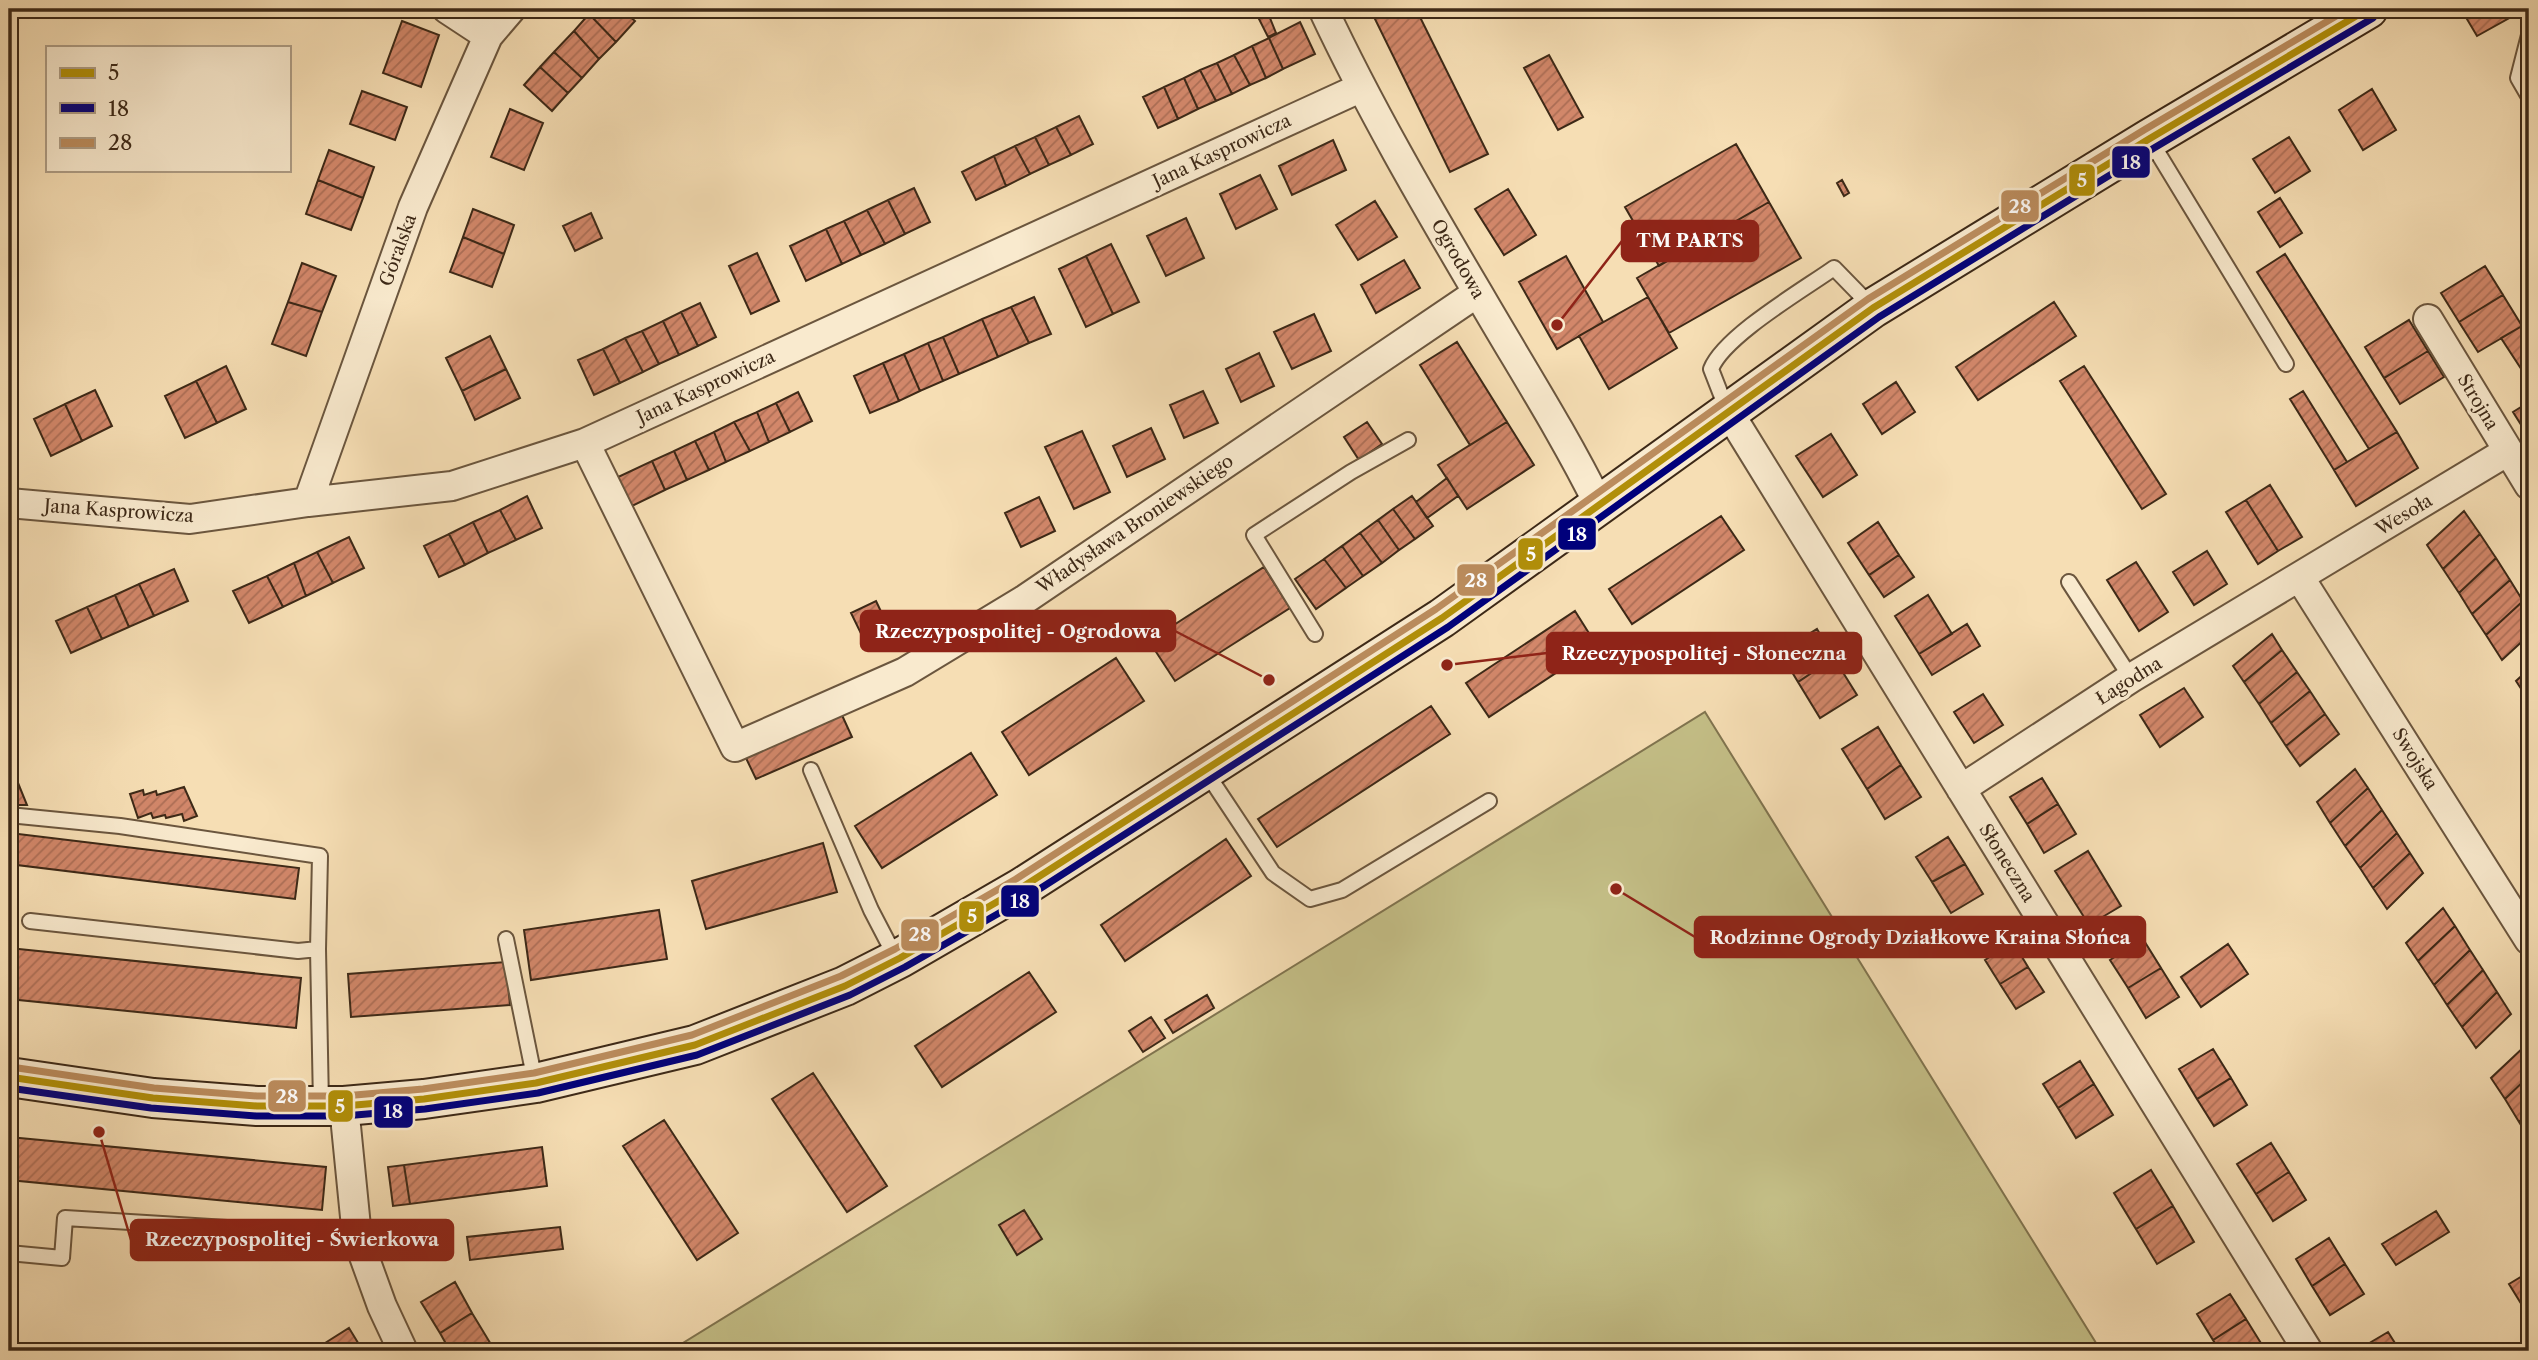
<svg xmlns="http://www.w3.org/2000/svg" width="2538" height="1360" font-family="'Libre Caslon Text',serif">
  <defs>
    <pattern id="building-hatch" width="6" height="6" patternUnits="userSpaceOnUse" patternTransform="scale(1.75)"><rect width="6" height="6" fill="#d2876a"/><path d="M-1 1l2-2M0 6l6-6M5 7l2-2" fill="none" stroke="#ac6e56"/></pattern>
  </defs>
  <rect width="100%" height="100%" fill="#f6deb4"/>
  <filter id="stains"><feTurbulence type="fractalNoise" baseFrequency=".00286" numOctaves="4"/><feColorMatrix values="0 0 0 0 .2 0 0 0 0 .09 0 0 0 0 .02 0 0 0 .5 -.17"/></filter>
  <radialGradient id="worn" r=".72"><stop offset=".6" stop-color="#630" stop-opacity="0"/><stop offset="1" stop-color="#630" stop-opacity=".3"/></radialGradient>
  <path fill="#c4bf87" stroke="#80744f" stroke-width="2" d="M1705,712L2101,1351H670Z"/>
  <path fill="url(#building-hatch)" stroke="#3d2917" stroke-width="2" d="M594,9H621L635,21L616,42L589,14Z
    M1254,9H1288V10L1270,18L1276,33L1268,37Z
    M1370,9H1392L1374,17Z
    M1392,9H1416L1488,154L1450,172L1374,17Z
    M2461,9H2507L2511,17L2477,36Z
    M589,14L616,42L599,59L574,31Z
    M402,21L439,35L421,87L383,73Z
    M1300,22L1315,54L1283,69L1269,38Z
    M574,31L599,59L582,78L554,52Z
    M1269,38L1283,69L1266,78L1252,46Z
    M1252,46L1266,78L1250,85L1234,55Z
    M554,52L582,78L568,93L540,67Z
    M1234,55L1250,85L1232,94L1217,63Z
    M1549,55L1583,117L1558,130L1524,68Z
    M1217,63L1232,94L1216,101L1200,70Z
    M540,67L568,93L552,111L524,85Z
    M1200,70L1216,101L1198,109L1184,78Z
    M1184,78L1198,109L1178,119L1164,87Z
    M1164,87L1178,119L1158,128L1143,97Z
    M2372,89L2396,130L2363,150L2339,110Z
    M362,91L407,107L395,140L350,124Z
    M510,109L543,123L524,170L491,157Z
    M1079,116L1093,144L1071,155L1056,127Z
    M1056,127L1071,155L1049,165L1035,137Z
    M1035,137L1049,165L1030,174L1015,146Z
    M2289,137L2310,171L2275,193L2253,159Z
    M1333,140L1346,170L1292,195L1279,166Z
    M1736,144L1769,202L1659,266L1625,207Z
    M1015,146L1030,174L1006,186L994,156Z
    M329,150L374,167L363,198L318,180Z
    M994,156L1006,186L976,200L962,172Z
    M1260,175L1277,209L1236,229L1220,194Z
    M318,180L363,198L351,230L306,214Z
    M1842,180L1849,193L1844,196L1837,183Z
    M914,188L930,222L905,234L888,200Z
    M1508,189L1536,235L1504,255L1475,209Z
    M2280,198L2302,233L2280,247L2258,212Z
    M888,200L905,234L885,244L867,210Z
    M1375,201L1397,237L1358,260L1336,225Z
    M1769,202L1801,258L1669,333L1637,278Z
    M473,209L514,225L504,254L463,237Z
    M867,210L885,244L861,255L844,221Z
    M591,213L602,238L575,251L563,226Z
    M1186,218L1204,258L1166,276L1147,236Z
    M844,221L861,255L842,264L826,229Z
    M826,229L842,264L806,281L790,246Z
    M463,237L504,254L492,287L450,272Z
    M1111,244L1139,302L1113,314L1086,256Z
    M757,253L779,301L751,314L729,266Z
    M2285,254L2397,432L2369,449L2257,272Z
    M1086,256L1113,314L1086,327L1059,269Z
    M1566,256L1603,322L1557,349L1519,282Z
    M1404,260L1420,288L1376,313L1361,285Z
    M302,263L336,276L322,312L288,302Z
    M2485,266L2503,295L2459,322L2441,293Z
    M2503,295L2522,326L2478,352L2459,322Z
    M1034,297L1051,334L1029,343L1011,307Z
    M1648,297L1677,348L1609,389L1579,336Z
    M288,302L322,312L306,356L272,344Z
    M2054,302L2076,336L1978,400L1956,367Z
    M700,303L716,337L698,346L681,312Z
    M1011,307L1029,343L998,357L982,319Z
    M681,312L698,346L679,355L663,321Z
    M1314,314L1331,351L1292,369L1274,332Z
    M982,319L998,357L959,374L943,337Z
    M2409,320L2428,351L2384,378L2365,347Z
    M663,321L679,355L659,364L642,331Z
    M2522,326L2529,337V381L2501,338Z
    M642,331L659,364L643,372L625,338Z
    M490,336L506,369L462,391L446,358Z
    M943,337L959,374L943,381L928,343Z
    M625,338L643,372L620,383L603,349Z
    M1457,342L1507,422L1470,445L1420,365Z
    M928,343L943,381L920,391L904,354Z
    M603,349L620,383L594,395L578,360Z
    M2428,351L2444,377L2400,404L2384,378Z
    M1259,353L1274,386L1241,402L1226,369Z
    M904,354L920,391L899,401L883,363Z
    M883,363L899,401L870,413L854,376Z
    M226,366L246,409L217,423L196,381Z
    M2084,366L2166,494L2142,509L2060,381Z
    M506,369L520,398L475,420L462,391Z
    M196,381L217,423L185,438L165,396Z
    M1896,382L1915,412L1882,434L1863,404Z
    M95,390L112,426L82,441L65,404Z
    M1203,391L1218,423L1184,438L1170,405Z
    M2303,391L2347,462L2334,470L2290,399Z
    M798,392L812,421L790,432L776,403Z
    M2529,402V428L2525,431L2513,412Z
    M776,403L790,432L769,442L757,412Z
    M65,404L82,441L51,456L34,419Z
    M757,412L769,442L750,451L734,422Z
    M734,422L750,451L726,462L714,432Z
    M1367,422L1382,444L1359,460L1344,437Z
    M1507,422L1534,465L1467,509L1438,465Z
    M1151,428L1165,459L1127,477L1113,446Z
    M1082,431L1110,492L1074,509L1045,447Z
    M714,432L726,462L709,470L695,441Z
    M2397,432L2418,468L2356,506L2334,470Z
    M1831,434L1857,475L1823,497L1796,456Z
    M695,441L709,470L687,480L674,451Z
    M674,451L687,480L665,490L652,461Z
    M652,461L665,490L630,507L616,478Z
    M1447,478L1458,496L1427,518L1416,502Z
    M2270,485L2302,537L2278,551L2246,500Z
    M527,496L542,528L516,540L500,510Z
    M1412,496L1433,526L1415,539L1393,509Z
    M1039,497L1055,531L1021,547L1005,513Z
    M2246,500L2278,551L2258,564L2226,512Z
    M1393,509L1415,539L1399,550L1378,520Z
    M500,510L516,540L488,553L473,522Z
    M2464,511L2480,534L2443,569L2427,545Z
    M1721,516L1744,550L1632,624L1609,589Z
    M1378,520L1399,550L1382,563L1360,533Z
    M473,522L488,553L465,565L449,534Z
    M1878,522L1899,555L1869,575L1848,543Z
    M1360,533L1382,563L1363,576L1342,546Z
    M449,534L465,565L439,577L424,546Z
    M2480,534L2496,558L2459,593L2443,569Z
    M349,537L364,568L333,583L317,552Z
    M1342,546L1363,576L1346,588L1324,559Z
    M2207,551L2227,584L2194,605L2173,572Z
    M317,552L333,583L306,596L294,563Z
    M1899,555L1914,577L1884,597L1869,575Z
    M2496,558L2510,580L2472,614L2459,593Z
    M1324,559L1346,588L1316,609L1295,579Z
    M2136,562L2168,612L2139,631L2107,580Z
    M294,563L306,596L283,607L267,576Z
    M1264,567L1290,608L1175,681L1149,641Z
    M174,569L188,601L154,616L139,584Z
    M267,576L283,607L249,623L233,591Z
    M2510,580L2523,601L2486,635L2472,614Z
    M139,584L154,616L129,627L115,595Z
    M115,595L129,627L102,639L87,607Z
    M1928,595L1952,634L1919,654L1895,616Z
    M876,601L894,639L869,650L851,613Z
    M2523,601L2529,610V635L2502,660L2486,635Z
    M87,607L102,639L71,653L56,621Z
    M1575,611L1597,646L1489,717L1466,683Z
    M1967,624L1980,646L1932,675L1919,654Z
    M1817,629L1834,658L1798,682L1780,652Z
    M2272,634L2282,650L2244,682L2233,666Z
    M2282,650L2297,672L2259,704L2244,682Z
    M1116,658L1144,701L1029,775L1002,732Z
    M1834,658L1857,695L1820,718L1798,682Z
    M2529,669V701L2516,681Z
    M2297,672L2310,691L2271,723L2259,704Z
    M2184,688L2203,717L2160,747L2140,715Z
    M2310,691L2325,714L2286,746L2271,723Z
    M1983,694L2003,725L1974,743L1954,712Z
    M1431,706L1450,734L1277,847L1258,819Z
    M841,713L852,737L756,779L745,756Z
    M2325,714L2339,734L2300,766L2286,746Z
    M1878,727L1901,765L1867,789L1842,749Z
    M971,753L997,795L882,868L855,826Z
    M1901,765L1921,797L1885,819L1867,789Z
    M2355,769L2368,788L2330,823L2317,802Z
    M16,778L27,805H9V779Z
    M2042,778L2058,804L2027,824L2010,797Z
    M184,787L197,816L184,821L182,814L166,818L165,815L153,818L151,813L138,818L130,794L143,790L144,795L156,791L157,795Z
    M2368,788L2382,810L2345,846L2330,823Z
    M2058,804L2076,834L2044,853L2027,824Z
    M2382,810L2397,833L2360,868L2345,846Z
    M10,833L299,868L295,899L9,864Z
    M2397,833L2410,853L2373,888L2360,868Z
    M1948,837L1965,864L1932,882L1916,857Z
    M1226,839L1251,876L1125,961L1101,925Z
    M823,843L837,892L706,929L692,881Z
    M2088,851L2121,906L2089,925L2055,871Z
    M2410,853L2423,873L2387,909L2373,888Z
    M1965,864L1983,894L1951,913L1932,882Z
    M2443,908L2455,926L2418,961L2406,943Z
    M659,910L667,959L531,980L524,930Z
    M2455,926L2470,950L2434,985L2418,961Z
    M2143,939L2161,968L2128,988L2110,960Z
    M2013,942L2028,967L2000,984L1985,960Z
    M2228,944L2248,974L2201,1007L2181,977Z
    M9,948L301,978L296,1028L9,999Z
    M2470,950L2483,970L2447,1005L2434,985Z
    M506,962L510,1005L351,1017L348,974Z
    M2028,967L2044,992L2016,1009L2000,984Z
    M2161,968L2179,997L2146,1018L2128,988Z
    M2483,970L2497,992L2462,1027L2447,1005Z
    M1029,972L1056,1012L942,1087L915,1046Z
    M2497,992L2511,1014L2476,1048L2462,1027Z
    M1207,995L1214,1008L1173,1033L1165,1020Z
    M1151,1017L1165,1038L1143,1052L1129,1031Z
    M2526,1045L2529,1049V1076L2505,1099L2491,1078Z
    M2213,1049L2231,1078L2197,1099L2179,1069Z
    M2080,1061L2094,1084L2058,1108L2043,1084Z
    M813,1073L887,1186L847,1212L772,1099Z
    M2529,1076V1112L2519,1122L2505,1099Z
    M2231,1078L2247,1105L2214,1126L2197,1099Z
    M2094,1084L2113,1115L2076,1138L2058,1108Z
    M2529,1112V1138L2519,1122Z
    M664,1120L738,1233L697,1260L623,1146Z
    M9,1137L326,1167L322,1210L9,1180Z
    M2271,1143L2289,1172L2256,1194L2237,1164Z
    M542,1147L547,1186L410,1204L404,1165Z
    M404,1165L410,1204L393,1206L388,1167Z
    M2151,1170L2173,1206L2136,1229L2114,1193Z
    M2289,1172L2306,1200L2273,1221L2256,1194Z
    M2173,1206L2194,1242L2157,1264L2136,1229Z
    M1024,1210L1042,1239L1017,1255L999,1225Z
    M2436,1211L2449,1232L2396,1265L2382,1244Z
    M560,1227L563,1249L470,1260L467,1237Z
    M2329,1238L2345,1264L2312,1286L2296,1259Z
    M2345,1264L2364,1294L2330,1315L2312,1286Z
    M2529,1272V1314L2528,1315L2509,1284Z
    M455,1282L472,1313L440,1333L421,1302Z
    M2230,1294L2246,1319L2213,1340L2197,1314Z
    M472,1313L495,1351H450L440,1333Z
    M2246,1319L2264,1348L2258,1351H2220L2213,1340Z
    M349,1328L363,1351H329L325,1343Z
    M2388,1332L2400,1351H2356Z
    M325,1343L329,1351H310Z"/>
  <g fill="none" stroke-linecap="round" stroke-linejoin="round">
    <g stroke="#6b563e" stroke-width="18">
      <path id="lane" d="M2529,35L2518,78L2529,97
        M2150,140L2286,364
        M1727,410L1711,369C1724,336 1803,290 1834,268L1872,307
        M2069,582L2131,678
        M1315,634L1254,535L1351,472L1408,440
        M811,770L871,910L896,958
        M1206,772L1273,873L1310,899L1342,890L1489,801
        M9,815L120,826L320,856L318,949L321,1104
        M30,921L298,951L318,949
        M506,939L535,1081
        M9,1253L62,1258L65,1218L291,1232"/>
    </g>
    <g stroke="#6b563e" stroke-width="32">
      <path id="street" d="M447,9L488,36
        M1323,9C1369,107 1423,200 1478,293C1519,364 1563,432 1599,505
        M2428,319L2529,485
        M1728,411L2308,1351
        M585,443L735,747L905,672L1024,600L1477,293
        M308,502L413,207L488,36L511,9
        M9,503L190,519L308,502L452,486L585,443L1360,88
        M2300,578L2529,940
        M1961,789L2131,678L2508,451
        M344,1106L357,1237L382,1306L403,1351"/>
    </g>
    <g stroke="#3d2917" stroke-width="42">
      <path id="secondary" d="M9,1077L153,1098L257,1106H344L424,1099L536,1083L695,1045L845,986L900,958L1021,888L1442,618L1873,308L2149,139L2368,9"/>
    </g>
    <use href="#lane" stroke="#f9eace" stroke-width="14"/>
    <use href="#street" stroke="#f9eace" stroke-width="28"/>
    <use href="#secondary" stroke="#f9eace" stroke-width="38"/>
    <g stroke="#f9eace" stroke-width="12">
      <path id="bus-1" d="M9,1077L153,1098L257,1106H344L424,1099L536,1083L695,1045L845,986L900,958L1021,888L1442,618L1873,308L2149,139L2368,9"/>
    </g>
    <g stroke="#f9eace" stroke-width="12">
      <path id="bus-2" d="M9,1088L151,1108L256,1116H344L425,1109L538,1093L697,1055L850,995L905,967L1027,897L1448,627L1879,317L2154,148L2373,18"/>
    </g>
    <g stroke="#f9eace" stroke-width="12">
      <path id="bus-3" d="M11,1067L154,1088L257,1096H344L423,1089L534,1073L692,1035L841,976L895,949L1016,879L1436,609L1868,299L2144,130L2348,9"/>
    </g>
    <use href="#bus-1" stroke="#b18f09" stroke-width="7"/>
    <use href="#bus-2" stroke="#00007b" stroke-width="7"/>
    <use href="#bus-3" stroke="#bb8c5d" stroke-width="7"/>
  </g>
  <g text-anchor="middle" stroke-width="7" stroke-linejoin="round" paint-order="stroke">
    <g font-size="18" fill="#3d2917" stroke="#f9eace">
      <text transform="translate(1222 151) rotate(-25)" y="6">Jana Kasprowicza</text>
      <text transform="translate(398 250) rotate(-70)" y="6">Góralska</text>
      <text transform="translate(1458 259) rotate(60)" y="6">Ogrodowa</text>
      <text transform="translate(706 387) rotate(-25)" y="6">Jana Kasprowicza</text>
      <text transform="translate(2478 402) rotate(59)" y="6">Strojna</text>
      <text transform="translate(119 511) rotate(4)" y="6">Jana Kasprowicza</text>
      <text transform="translate(2404 515) rotate(-31)" y="6">Wesoła</text>
      <text transform="translate(1135 524) rotate(-34)" y="6">Władysława Broniewskiego</text>
      <text transform="translate(2129 681) rotate(-32)" y="6">Łagodna</text>
      <text transform="translate(2415 759) rotate(58)" y="6">Swojska</text>
      <text transform="translate(2007 863) rotate(58)" y="6">Słoneczna</text>
    </g>
  </g>
  <path fill="none" stroke="#8f2418" stroke-width="2.5" d="M1557 325L1622 241M1269 680L1175 631M1447 665L1547 653M1616 889L1695 937M99 1132L131 1240"/>
  <g fill="#8f2418" stroke="#f9eace" stroke-width="2.5">
    <circle cx="1557" cy="325" r="7"/>
    <circle cx="1269" cy="680" r="7"/>
    <circle cx="1447" cy="665" r="7"/>
    <circle cx="1616" cy="889" r="7"/>
    <circle cx="99" cy="1132" r="7"/>
  </g>
  <g fill="#8f2418" stroke="#8f2418" stroke-width="2.5">
    <rect x="1622" y="221" width="136" height="40" rx="7"/>
    <rect x="861" y="611" width="314" height="40" rx="7"/>
    <rect x="1547" y="633" width="314" height="40" rx="7"/>
    <rect x="1695" y="917" width="450" height="40" rx="7"/>
    <rect x="131" y="1220" width="322" height="40" rx="7"/>
  </g>
  <g font-size="19" text-anchor="middle" font-weight="bold" fill="#fff">
    <text x="1690" y="247">TM PARTS</text>
    <text x="1018" y="638">Rzeczypospolitej - Ogrodowa</text>
    <text x="1704" y="660">Rzeczypospolitej - Słoneczna</text>
    <text x="1920" y="944">Rodzinne Ogrody Działkowe Kraina Słońca</text>
    <text x="292" y="1246">Rzeczypospolitej - Świerkowa</text>
  </g>
  <g stroke="#f9eace" stroke-width="2.5">
    <rect x="2111" y="145" width="40" height="34" rx="7" fill="#00007b"/>
    <rect x="2068" y="163" width="28" height="34" rx="7" fill="#b18f09"/>
    <rect x="2000" y="189" width="40" height="34" rx="7" fill="#bb8c5d"/>
    <rect x="1557" y="517" width="40" height="34" rx="7" fill="#00007b"/>
    <rect x="1517" y="537" width="27" height="34" rx="7" fill="#b18f09"/>
    <rect x="1456" y="563" width="40" height="34" rx="7" fill="#bb8c5d"/>
    <rect x="1000" y="884" width="40" height="34" rx="7" fill="#00007b"/>
    <rect x="958" y="900" width="27" height="33" rx="7" fill="#b18f09"/>
    <rect x="900" y="918" width="40" height="34" rx="7" fill="#bb8c5d"/>
    <rect x="267" y="1079" width="40" height="34" rx="7" fill="#bb8c5d"/>
    <rect x="327" y="1089" width="27" height="34" rx="7" fill="#b18f09"/>
    <rect x="373" y="1095" width="41" height="34" rx="7" fill="#00007b"/>
  </g>
  <g font-size="19" text-anchor="middle" font-weight="bold" fill="#fff">
    <text x="2131" y="169">18</text>
    <text x="2082" y="187">5</text>
    <text x="2020" y="213">28</text>
    <text x="1577" y="541">18</text>
    <text x="1531" y="561">5</text>
    <text x="1476" y="587">28</text>
    <text x="1020" y="908">18</text>
    <text x="972" y="923">5</text>
    <text x="920" y="941">28</text>
    <text x="287" y="1103">28</text>
    <text x="340" y="1113">5</text>
    <text x="393" y="1118">18</text>
  </g>
  <rect width="2538" height="1360" fill="none" stroke="#f6deb4" stroke-width="35"/>
  <rect x="10" y="10" width="2517" height="1339" fill="none" stroke="#3d2917" stroke-width="3.5"/>
  <rect x="18" y="18" width="2503" height="1325" fill="none" stroke="#3d2917" stroke-width="2"/>
  <rect x="46" y="46" width="245" height="126" fill="#f9eace" stroke="#ae9d85" stroke-width="2"/>
  <rect x="60" y="68" width="35" height="10" fill="#b18f09" stroke="#ae9d85" stroke-width="2"/>
  <text x="108" y="80" font-size="21" fill="#3d2917">5</text>
  <rect x="60" y="103" width="35" height="10" fill="#00007b" stroke="#ae9d85" stroke-width="2"/>
  <text x="108" y="116" font-size="21" fill="#3d2917">18</text>
  <rect x="60" y="138" width="35" height="10" fill="#bb8c5d" stroke="#ae9d85" stroke-width="2"/>
  <text x="108" y="150" font-size="21" fill="#3d2917">28</text>
  <rect width="100%" height="100%" filter="url(#stains)"/>
  <rect width="100%" height="100%" fill="url(#worn)"/>
</svg>
